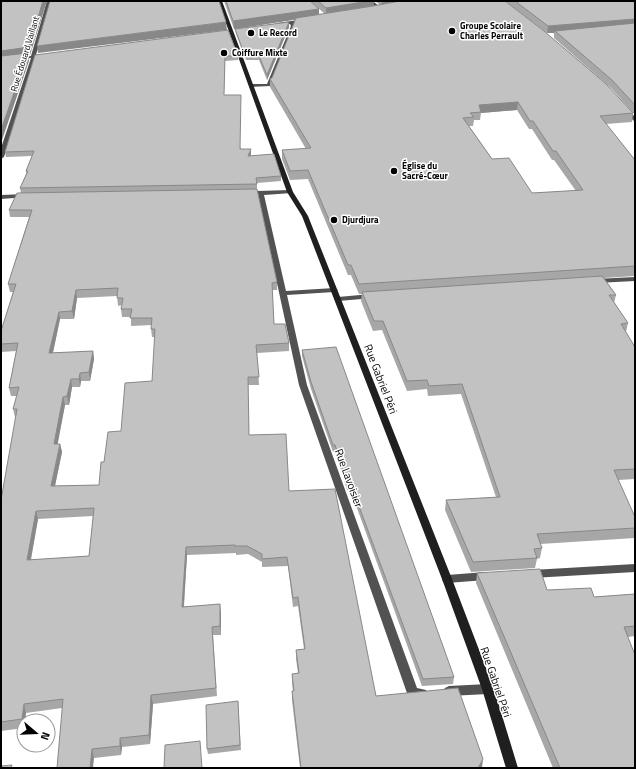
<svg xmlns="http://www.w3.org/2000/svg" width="636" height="769" font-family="'Titillium Web',sans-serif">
  <rect width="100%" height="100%" fill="#fff"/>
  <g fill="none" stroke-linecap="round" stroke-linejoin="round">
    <path fill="#525252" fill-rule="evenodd" d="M47,1H51L36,55L46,54L48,55L36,58L4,157L1,159V148L31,58L1,62V60L31,56Z
      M368,1H373L382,9L379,10Z
      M306,19H308V21L294,23L295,26L271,86L250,87V85L252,84H267L291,26L290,24L279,25H277V23Z
      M624,109H628L635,117V122L624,111Z
      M290,190L292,191V193L264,195L286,291L334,288L338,290L334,292L287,295L307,385L417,688L426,690L428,693L426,696C420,698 415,698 409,696L407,693L299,385L258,195L254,193L257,191Z
      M26,194L29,196L28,197L1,199V195Z
      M635,277V281L596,283L593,281L596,279Z
      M371,294H374L375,296L374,298L338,301L334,299L338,297Z
      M635,564V572L532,578L528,577L527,574L528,571L532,570Z
      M486,572L490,573L491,576L490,579L486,580L447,583L443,582L442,579L443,576L447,575Z
      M488,684L492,686L494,689L492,692L488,694L449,696L445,694L443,691L445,688L449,686Z"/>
    <path fill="#1f1f1f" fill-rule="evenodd" d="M218,1H222L293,192L308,216L452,579L494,689L518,768H506L482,689L442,579L302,216L287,192Z"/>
  </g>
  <path fill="#a7a7a7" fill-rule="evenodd" d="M224,1H310L319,15L325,14L310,1H374L373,6L380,5L375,1H505L633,113L632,122L606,124L635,160V276L604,278L616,295L614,303L628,323L626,332L635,347V479L618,480L635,517V538L540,544L542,548L540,558L537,559L535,568L471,572L445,510L446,500L496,497L461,394L428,396L427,389L407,391L382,330L373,331L361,301L362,294H359L351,275H348L308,179L290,180L282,159V150L306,149L270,87V79L272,78L296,19L234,29ZM517,110L529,129H532L552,160H554L576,191L532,193L492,159L469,126H473L474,120H480L481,113Z
    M505,1H635V115L611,88L554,38V33H547Z
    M289,22V27L267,80L259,60H246L236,34L235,29Z
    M35,55L238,56V60L225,61L224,95L241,149L251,154L250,156L281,176V181L257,183V189L277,282V290H272L274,324L289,343V351L257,353L259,385H248L249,435L289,491L376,696L482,768H300L292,700V691H293L292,683V674L298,673L296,659V650L304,649L298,606L293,607L288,566L262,567V562L248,554L236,555V553L187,555L184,607L220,604L221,635H213L217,696L153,704L150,744L122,747L121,755L94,758L62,708L26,713L25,721H24V728L1,731V500L16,417H15L13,409L17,396H11L9,388L16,351L1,352V331L13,292H10L8,284L29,217H10L9,210L21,193L20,188L26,174V171L32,156L6,157L5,152ZM117,296L118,306L122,305L121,309L122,317H131V326L152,325L151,329L152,337H155L152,381L121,431L104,462L99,485L55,486L62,452L60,444H57L65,405H69L72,387H80L81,381H90L94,359L93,351L53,353L60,319H74L77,298ZM93,516L89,556L31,560L38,519Z
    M302,350L454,677L453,684L422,686L350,489L347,490L341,470L335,452H333L311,389L302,356Z
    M477,573L547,590L594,597L635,594V636L628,637L635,768H553L476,583Z
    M238,701L241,750L208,754L207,749Z"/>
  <path fill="#888" d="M43,1H47L30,55H28L29,61L1,143V51Z
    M367,1H374L373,7L326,15V8Z
    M382,1H410L381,6Z
    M319,9V16L234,29L233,21Z
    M635,19V26L555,31L554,33H547L548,26Z
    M226,22L227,30L38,53L37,46Z
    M289,22V27L267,80V75Z
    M518,102L517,110L481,113V112L479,105Z
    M251,149V154L249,161L248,156Z
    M76,290L77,298L74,319L72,311Z
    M59,312L60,319L51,361L49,353Z
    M93,351L94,359L90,381L89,372Z
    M80,373L81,381L80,387L79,379Z
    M71,379L72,387L69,405L67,396Z
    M63,397L65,405L56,453L54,444Z
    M60,444L62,452L53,495L51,486Z
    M350,482V489L347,490V483Z
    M36,511L38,519L29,568L27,560Z
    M186,547L187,555L183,616L182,607Z
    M220,604L221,613V635L220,626Z
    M151,695L153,704L150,744L149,735Z
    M24,704L26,713L25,721H24V727L22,719Z
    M120,738L122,747L121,755L120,746Z
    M92,749L94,758L93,768H90Z
    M483,759L482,768H478Z"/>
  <path fill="#c2c2c2" stroke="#888" fill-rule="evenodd" d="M1,1H43L29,47L1,51Z
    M50,1H219L226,22L37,46Z
    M226,1H310L319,9L233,21Z
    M318,1H369L326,8Z
    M400,1H505L544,31L606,84L633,113L600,116L635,160V266L359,284L351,265H348L308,170L290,171L282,150L311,148L270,79L272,78L296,18L373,6ZM518,102L530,121H533L553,151H556L583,190L532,193L509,158L492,159L463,118L474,117L470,113L481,112L479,105Z
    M515,1H635V19L548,26Z
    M289,22L267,75L259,56H245L235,29Z
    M635,23V105L612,80L555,31Z
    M228,30L238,56H225L224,95H241L240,149H251L248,156L274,154L281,176L256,178L257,184L20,188L28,171H26L34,151L5,152L35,55Z
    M28,53L1,130V56Z
    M257,189L277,282L272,283L274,324H285L289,343L256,345L259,377H248L249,435L286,434L289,491L335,489L376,696L458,688L483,759L478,768H301L292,691H294L292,674L299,673L296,650L305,649L298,597L293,598L287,557L262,559V554L247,546H235V545L186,547L182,607L220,604V626L212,627L216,688L151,695L149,735L120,738V746L92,749L90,768H57L63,699L24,704L22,719L1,722V500L17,409H13L19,387L9,388L18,343L1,344V331L16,284H8L32,210H9L17,193ZM118,288L117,298H123L121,309H132L130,318H152L151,329H155L152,381L125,383L121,431L108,432L104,462H101L99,485L51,486L60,444H54L63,397L67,396L71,379H79L80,373L89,372L93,351L49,353L59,312L72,311L76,290ZM94,508L89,556L27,560L36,511Z
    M602,276L616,295H609L628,323L621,324L635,347V469L614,470L635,517V528L537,534L542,548L534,549L537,558L473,562L446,500L500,497L462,384L429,386L427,380L407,381L383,321H374L362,292Z
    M336,347L454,677L423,679L350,482L347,483L341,463L335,445H333L311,382L302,350Z
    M540,569L547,590L591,588L594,597L635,594V626L624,627L635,655V768H560L477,573Z
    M238,701L240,745L207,749L206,705Z
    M200,741L202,768H164L165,745Z
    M12,765L11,768H1V766Z"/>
  <g fill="#000" stroke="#fff" stroke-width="1.5">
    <circle cx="452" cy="31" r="4"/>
    <circle cx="251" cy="33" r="4"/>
    <circle cx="224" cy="53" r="4"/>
    <circle cx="394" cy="171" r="4"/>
    <circle cx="334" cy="220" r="4"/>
  </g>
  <g text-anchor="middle" stroke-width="3" stroke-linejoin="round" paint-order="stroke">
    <g font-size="9" font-weight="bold" fill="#000" stroke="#fff" text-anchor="start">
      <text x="460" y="29">Groupe Scolaire<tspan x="460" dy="10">Charles Perrault</tspan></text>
      <text x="259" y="36">Le Record</text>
      <text x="232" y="56">Coiffure Mixte</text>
      <text x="402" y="169">Église du<tspan x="402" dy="10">Sacré-Cœur</tspan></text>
      <text x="342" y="223">Djurdjura</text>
    </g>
    <g font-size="9" fill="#000" stroke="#fff">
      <text transform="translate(25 54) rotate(-73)" y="3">Rue Édouard Vaillant</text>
    </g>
    <g font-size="11" fill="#000" stroke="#fff">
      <text transform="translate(381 379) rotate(69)" y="4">Rue Gabriel Péri</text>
      <text transform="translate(349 478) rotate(70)" y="4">Rue Lavoisier</text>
      <text transform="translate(496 682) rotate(71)" y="4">Rue Gabriel Péri</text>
    </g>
  </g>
  <rect width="636" height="769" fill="none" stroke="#000000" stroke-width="4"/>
  <g transform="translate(36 733) rotate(109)"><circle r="19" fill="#ffffff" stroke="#999999"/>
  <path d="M0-3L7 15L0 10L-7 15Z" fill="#000000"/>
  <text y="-6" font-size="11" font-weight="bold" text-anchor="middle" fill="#000000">N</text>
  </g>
</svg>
